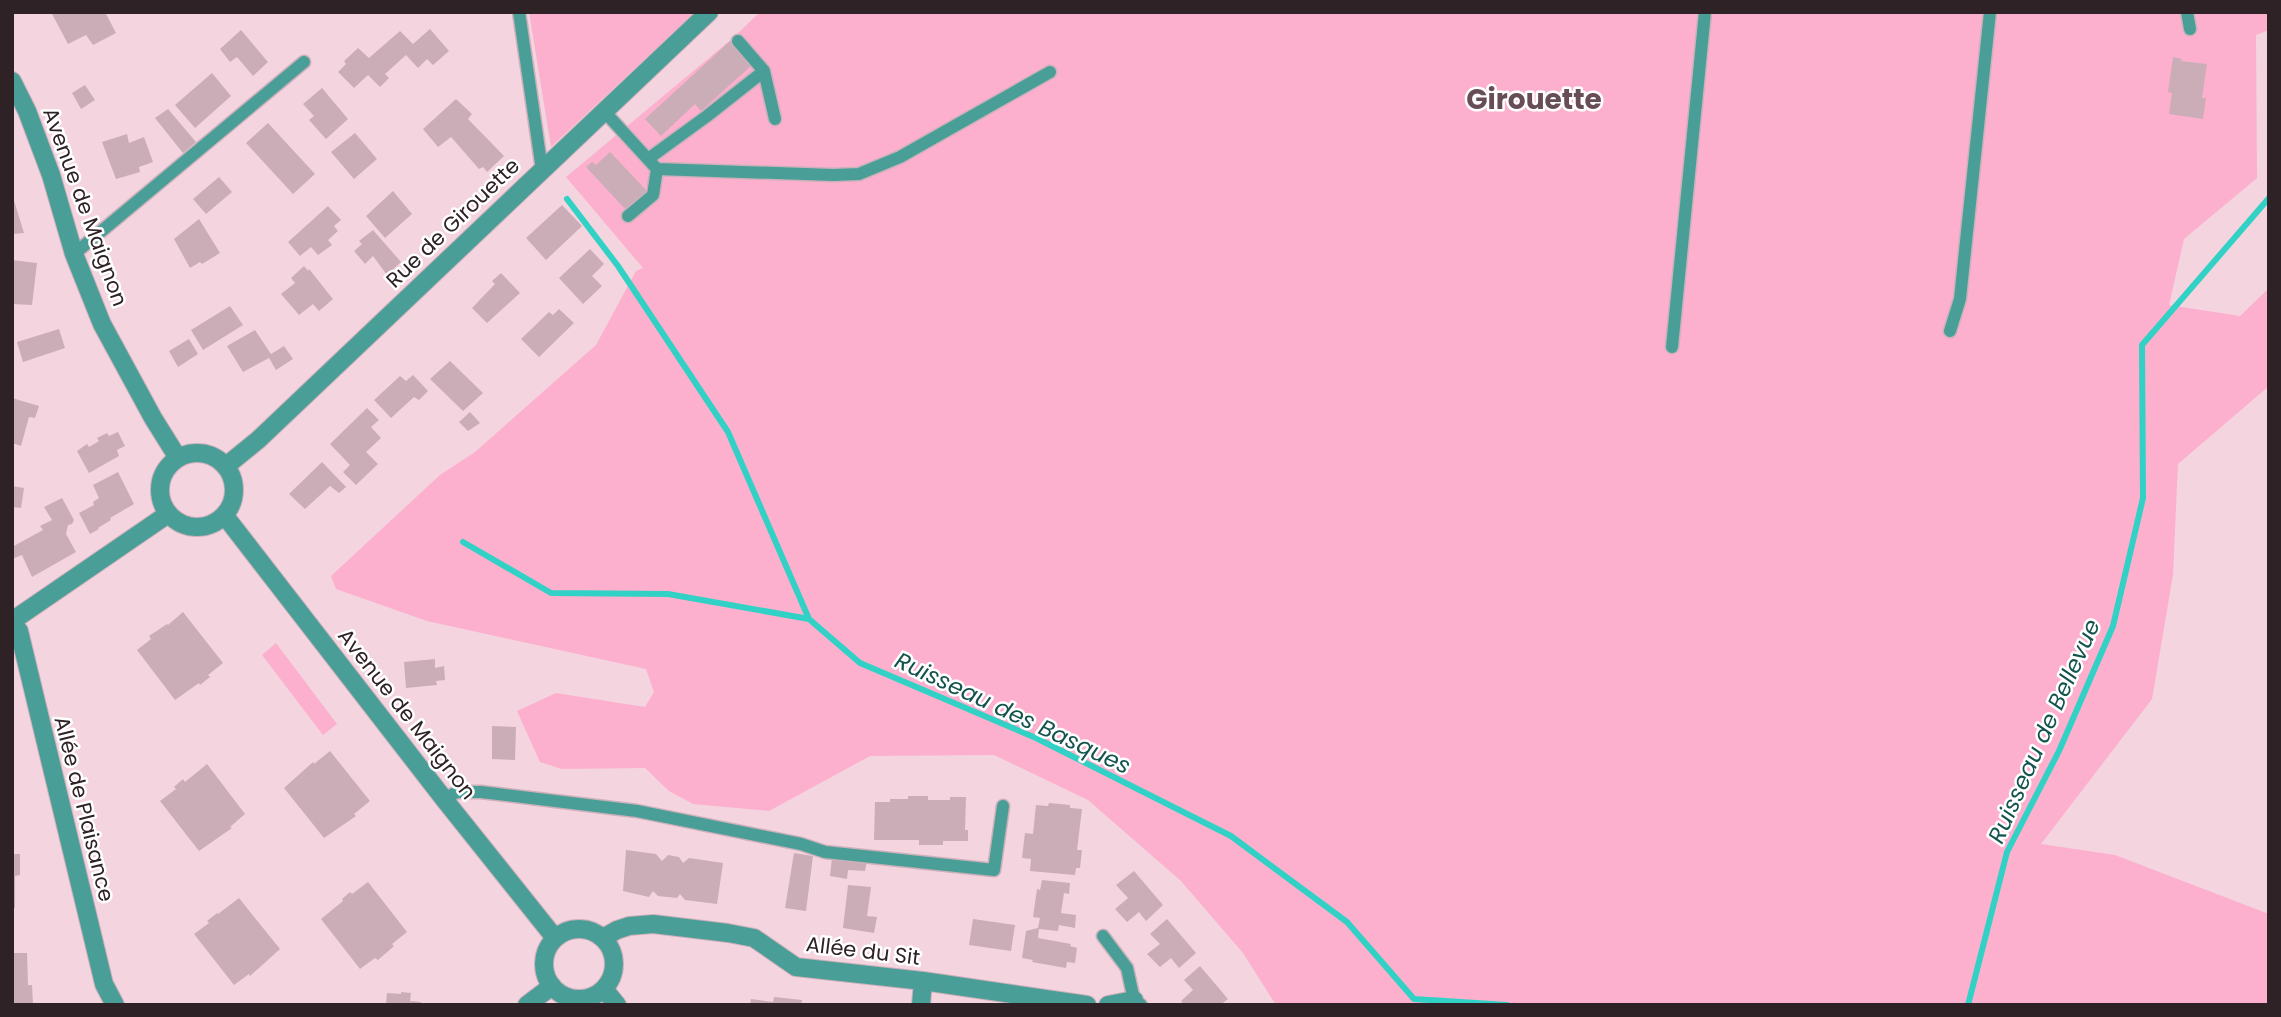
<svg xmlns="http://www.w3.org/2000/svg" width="2281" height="1017" font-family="Poppins,sans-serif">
  <rect width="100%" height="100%" fill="#f4d4df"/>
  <path fill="#fcb0cd" d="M529,12H695L551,147Z
    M760,12H2269V30L2256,35L2257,178L2184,239L2169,305L2240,316L2269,288V386L2178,464L2173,575L2152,699L2041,844L2115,855L2269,914V1005H1276L1243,953L1181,881L1088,800L994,755L870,756L769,811L693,804L669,791L645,768L562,769L540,762L517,711L556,693L645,707L654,692L646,669L427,621L336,589L331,576L440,475L475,452L596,345L636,271L643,268L566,177L733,38Z
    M276,643L337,724L323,735L262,655Z"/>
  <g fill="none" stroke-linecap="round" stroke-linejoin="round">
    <path stroke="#32d1c5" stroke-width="6" d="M567,199L618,266L728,432L809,619
      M463,542L551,593L668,594L809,619L860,663L1036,738L1231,836L1347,922L1414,999L1507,1005
      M1968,1005L2007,852L2059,751L2113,626L2143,498L2142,345L2269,198"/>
  </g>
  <path fill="#cbadb7" d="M51,12H105L116,33L93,45L86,35L68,44Z
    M430,29L449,51L433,65L427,59L418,68L406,55L385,74L389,78L380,87L368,75L354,88L338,72L346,64L344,61L358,48L369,58L400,31L413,44Z
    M241,30L268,62L253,76L237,57L230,62L220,49Z
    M730,41L752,65L701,111L695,104L661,136L645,119Z
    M2173,57L2182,59L2181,61L2207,64L2202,98H2206L2203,119L2169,114L2172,93L2168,92Z
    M212,73L231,96L195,128L175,105Z
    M85,85L95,100L81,109L72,93Z
    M322,88L348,119L326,139L309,120L314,116L303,104Z
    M456,99L472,114L468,119L504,156L487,172L483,167L479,169L451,137L438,147L423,129Z
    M168,109L196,142L183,153L155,118Z
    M268,123L315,174L293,194L246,143Z
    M355,133L377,159L354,179L331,152Z
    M127,134L129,143L144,137L153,162L139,167L140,172L116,179L102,142Z
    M610,152L647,191L626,210L586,167L592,162L596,165Z
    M219,177L232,192L206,214L193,199Z
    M393,191L412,214L385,238L366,216Z
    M12,194L24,233L12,234Z
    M562,205L582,226L546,260L526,238Z
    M328,206L341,220L334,226L338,231L328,240L332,245L318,255L311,247L300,256L288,242Z
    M199,219L220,253L202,264L200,262L190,268L174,239Z
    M373,230L401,262L387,275L373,256L365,264L354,251L362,244L359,241Z
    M590,249L604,264L592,276L602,286L583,304L559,278Z
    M12,260L37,263L32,305L12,304Z
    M304,266L308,271L309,269L333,299L319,311L313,304L299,315L281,294L295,283L291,278Z
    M501,273L520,293L487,323L472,308L495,284L492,281Z
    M230,306L243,325L203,350L191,330Z
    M559,309L574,323L539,357L521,339L549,312L553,315Z
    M59,329L65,348L23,362L17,342Z
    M255,330L271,354L284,346L293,359L276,370L269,358L243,372L227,346Z
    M189,339L198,354L178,367L169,351Z
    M450,361L483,393L463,411L430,379Z
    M413,375L428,391L419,400L414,397L391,418L374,400L400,376L406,381Z
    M12,398L39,406L35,418L29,417L21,446L12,443Z
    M367,408L379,420L371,427L381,438L366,452L378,464L356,485L343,472L350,465L330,444Z
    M470,412L480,423L468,431L459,422Z
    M118,432L125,446L117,450L119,456L89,473L77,451L87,444L89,447L99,441L97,438L107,433L109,436Z
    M322,462L346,487L339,493L330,486L305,509L289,494Z
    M118,472L134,504L110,518L111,520L98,528L99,529L90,534L79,513L94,505L93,502L99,498L93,485Z
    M12,486L24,488L21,508L12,507Z
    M62,498L74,520L72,524L68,525L66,534L76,552L32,577L22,555L12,559V547L43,530L40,526L52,520L44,507Z
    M183,612L223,663L208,675L210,677L200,685L199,683L175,700L137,650L151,639L149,636L167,624L168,625Z
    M435,659V668L444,666L445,680L436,681L437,685L406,688L404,662Z
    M492,726L516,727L515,760L492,759Z
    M330,751L370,801L354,814L356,816L324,838L284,788L313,762L314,764Z
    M207,764L245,814L230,827L232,828L199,851L160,801L176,789L174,787L183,779L185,782Z
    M908,796H928V800H950V797H966L965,830H968V841H943V845H919V840H874L875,802H890V799H908Z
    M1049,803L1070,805V808L1082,809L1077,850H1082L1080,868H1076L1075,875L1030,871L1031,859L1022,858L1025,833L1033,834L1036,805L1048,806Z
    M626,850L656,854L662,861L668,855L679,857L683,863L689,858L723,863L717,904L685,900L680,894L677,898L658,896L653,891L649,897L623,891Z
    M794,853L813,856L806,911L785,908Z
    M12,854H20V875L15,876V908H12Z
    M832,858L867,861L865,871L848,870L847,879L830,876Z
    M1134,871L1163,905L1146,921L1139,912L1127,922L1115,909L1128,898L1116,885Z
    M1042,880L1070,883L1069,894L1064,893L1061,913L1076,915L1075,928L1059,925L1058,931L1039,929L1038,938L1071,944L1070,946L1077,948L1075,963L1067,962L1066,968L1032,962L1033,960L1022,958L1026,931L1038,928L1040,918L1033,917L1037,889L1040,890Z
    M368,882L407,932L392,944L394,946L378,960L375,958L360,969L321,919L343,901L342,899L350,892L352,894Z
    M848,885L871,887L867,916L877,917L874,933L843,928Z
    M239,898L280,949L250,976L249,974L234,985L194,934L209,923L207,921L217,913L218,914Z
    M973,919L1015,925L1011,951L969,945Z
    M1167,919L1196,953L1179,968L1171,958L1160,967L1147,954L1160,944L1150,934Z
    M12,953H27L28,985H32L33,1004L12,1005Z
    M1200,966L1228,999L1220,1005H1184L1181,1001L1193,990L1184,980Z
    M401,992L411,993L410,1001L421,1002L420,1005H386L387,993L401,994Z
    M774,997L802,1000L801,1005H750L751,999L773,1002Z"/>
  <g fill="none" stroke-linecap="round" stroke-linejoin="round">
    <g stroke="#ccb0ba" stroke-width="15">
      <path id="service" d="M519,12L542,170
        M2187,12L2190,29
        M738,41L764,71L775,119
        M603,110L657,169L833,175L859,174L900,157L1050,72
        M648,159L707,116L764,71
        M628,216L653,195L657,169
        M74,254L304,62
        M1950,331L1960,299L1990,12
        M1672,347L1705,12
        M444,799L457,792H481L637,811L801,844L825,852L994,870L1003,806
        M1103,936L1127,968L1134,1000L1141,1005"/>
    </g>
    <g stroke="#ccb0ba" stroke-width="20">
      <path id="minor" d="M226,466L258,440L709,12
        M12,623L19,631L104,984L115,1005
        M603,938L617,930L629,926L653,924L728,933L754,938L796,967L923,981L1087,1005
        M527,1005L552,986
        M921,1005L923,981
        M1108,1005L1134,1000"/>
    </g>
    <g stroke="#ccb0ba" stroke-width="20">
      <path id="tertiary" d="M12,81L27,111L51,175L74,254L102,324L153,418L178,458
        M160 490a37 37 0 1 1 74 0a37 37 0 1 1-74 0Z
        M225,516L444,799L555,938
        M12,621L168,514
        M544 964a35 35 0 1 1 70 0a35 35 0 1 1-70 0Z
        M604,989L617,1005"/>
    </g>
    <use href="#service" stroke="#499f97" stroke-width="12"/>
    <use href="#minor" stroke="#499f97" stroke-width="18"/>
    <use href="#tertiary" stroke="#499f97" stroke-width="18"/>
  </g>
  <g text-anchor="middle" stroke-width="5" stroke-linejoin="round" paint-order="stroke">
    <g font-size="21" fill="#2e2227" stroke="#fff">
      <text transform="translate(85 207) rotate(70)" y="7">Avenue de Maignon</text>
      <text transform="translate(453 223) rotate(-44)" y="7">Rue de Girouette</text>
      <text transform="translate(407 714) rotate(52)" y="7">Avenue de Maignon</text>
      <text transform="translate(84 809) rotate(76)" y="7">Allée de Plaisance</text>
      <text transform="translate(863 951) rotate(7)" y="7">Allée du Sit</text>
    </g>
    <g font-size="23" font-style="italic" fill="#13534e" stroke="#fff">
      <text transform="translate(1013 713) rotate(25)" y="8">Ruisseau des Basques</text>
      <text transform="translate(2044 731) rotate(-66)" y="8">Ruisseau de Bellevue</text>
    </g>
    <g font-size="28" font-weight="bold" fill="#674d56" stroke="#fff">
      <text x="1534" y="109">Girouette</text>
    </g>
  </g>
  <rect width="2281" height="1017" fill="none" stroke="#2e2227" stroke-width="28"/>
</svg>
